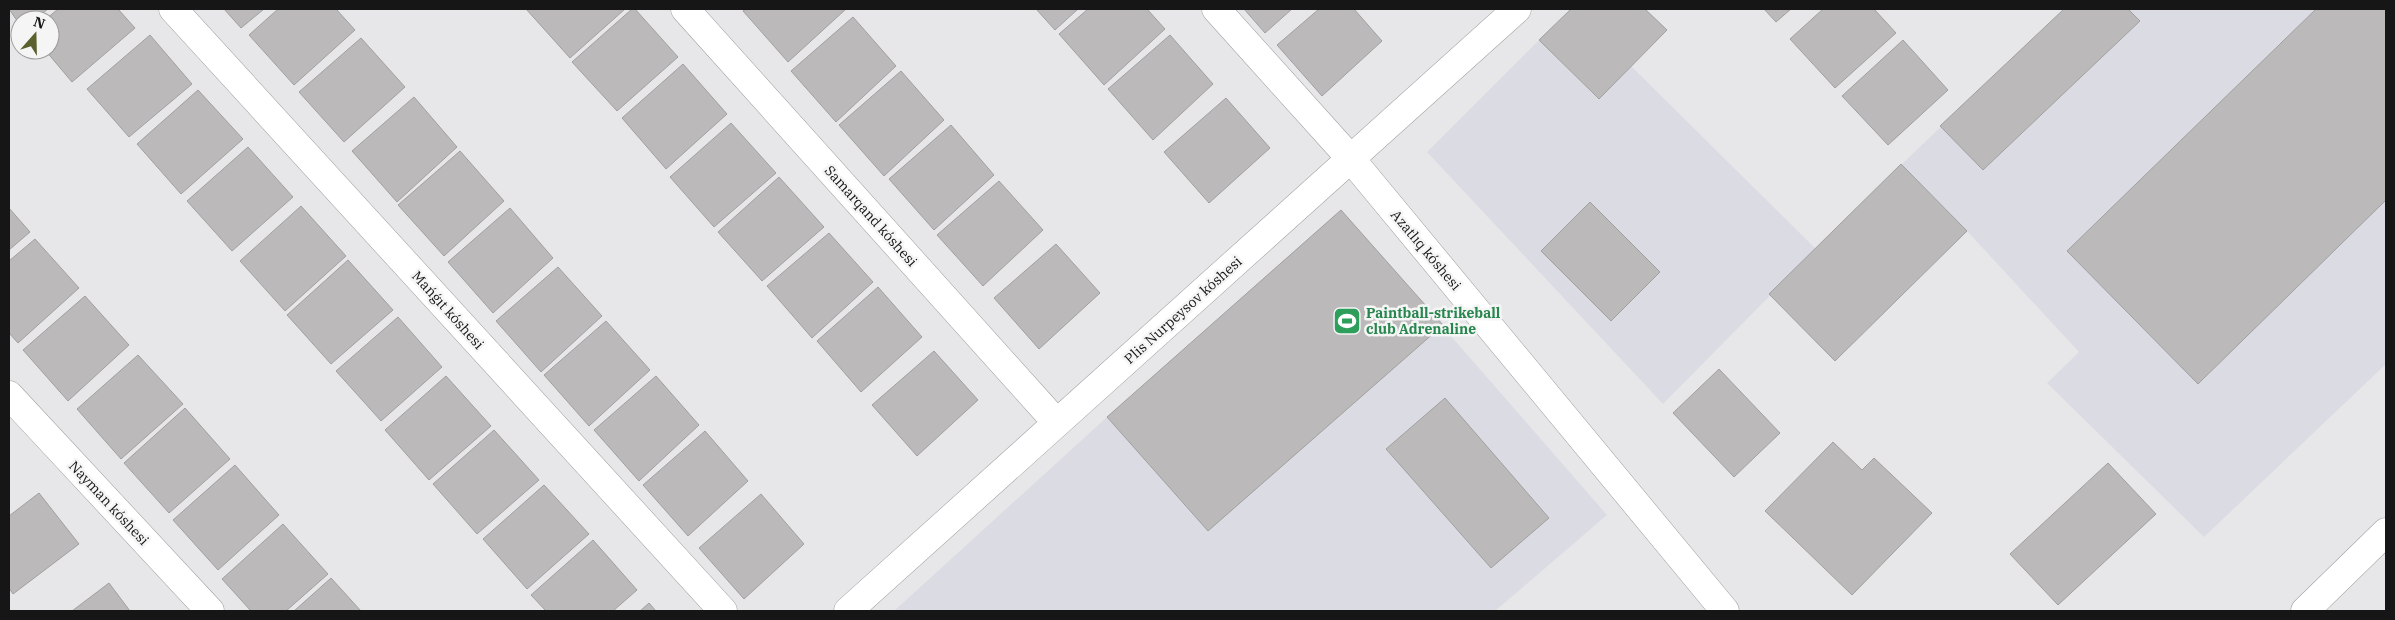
<svg xmlns="http://www.w3.org/2000/svg" width="2395" height="620" font-family="'IBM Plex Serif',serif">
  <rect width="100%" height="100%" fill="#e7e7e9"/>
  <path fill="#dbdbe4" d="M2064,9H2386V364L2204,537L2047,383L2079,352L1967,231L1901,165Z
    M1539,40L1598,99L1631,66L1816,249L1663,404L1427,152Z
    M1341,210L1607,515L1495,611H894L1107,417Z"/>
  <path fill="#bbb9b9" stroke="#a1a09f" d="M9,9H48L34,20H20V25Z
    M58,9H118L135,28L72,82L45,50H50V20H45Z
    M224,9H264L241,28Z
    M278,9H336L355,30L294,85L249,35Z
    M526,9H625L570,58Z
    M632,9H635L678,57L617,111L572,62Z
    M746,9H846L788,62L743,11Z
    M1036,9H1078L1055,30Z
    M1088,9H1147L1165,29L1104,85L1059,34Z
    M1244,9H1292L1265,33Z
    M1319,9H1354L1382,41L1322,96L1277,45Z
    M1571,9H1645L1667,30L1599,99L1539,40Z
    M1764,9H1791L1776,22Z
    M1823,9H1874L1896,33L1835,88L1790,39Z
    M2064,9H2128L2140,21L1983,170L1940,126Z
    M2316,9H2386V200L2198,384L2067,251Z
    M853,17L896,66L836,122L791,71Z
    M150,35L192,84L129,137L87,89Z
    M1170,35L1213,84L1153,140L1108,89Z
    M361,38L405,87L344,142L299,92Z
    M1903,40L1948,90L1888,145L1842,96Z
    M683,64L727,114L666,169L622,118Z
    M901,71L944,120L884,176L839,125Z
    M198,90L243,139L181,194L137,144Z
    M414,97L457,147L397,202L352,151Z
    M1226,98L1270,148L1209,203L1164,152Z
    M731,123L776,173L714,227L670,177Z
    M951,125L994,175L934,230L889,179Z
    M248,147L293,197L232,251L187,201Z
    M460,151L504,201L444,256L398,205Z
    M1901,164L1967,231L1835,361L1769,294Z
    M779,177L824,227L762,281L718,232Z
    M999,181L1043,230L983,286L937,235Z
    M1590,202L1660,272L1611,321L1541,251Z
    M301,206L346,256L285,311L240,261Z
    M9,208L30,232L9,250Z
    M510,208L553,258L493,313L448,262Z
    M1341,210L1443,325L1208,531L1107,417Z
    M829,233L873,282L812,338L767,286Z
    M35,239L79,288L18,343L9,333V261Z
    M1056,244L1100,293L1039,349L994,298Z
    M348,260L393,310L331,364L287,315Z
    M558,267L602,316L541,372L496,321Z
    M878,287L922,337L861,392L817,341Z
    M85,296L129,345L68,401L23,350Z
    M398,317L442,367L381,421L336,371Z
    M606,321L650,370L589,426L544,375Z
    M934,351L978,400L917,456L872,405Z
    M138,355L183,404L121,459L77,409Z
    M1719,369L1780,433L1734,477L1673,413Z
    M446,376L491,426L429,480L385,430Z
    M656,376L699,425L639,481L594,430Z
    M1445,398L1549,518L1491,568L1386,449Z
    M185,408L230,459L169,513L124,463Z
    M494,430L539,480L477,534L433,484Z
    M705,431L748,481L688,536L643,485Z
    M1833,442L1862,470L1874,458L1932,513L1852,595L1765,511Z
    M2108,463L2156,514L2058,605L2010,554Z
    M235,465L279,515L218,570L173,520Z
    M544,485L589,534L527,589L483,539Z
    M39,493L79,544L13,594L9,588V516Z
    M761,494L804,544L744,599L699,548Z
    M283,524L328,574L286,611H251L222,579Z
    M593,540L637,590L613,611H546L531,595Z
    M331,578L361,611H294Z
    M109,583L130,611H72Z
    M649,603L656,611H640Z"/>
  <g fill="none" stroke-linecap="round" stroke-linejoin="round">
    <g stroke="#9f9fa0" stroke-width="29">
      <path id="minor" d="M173,9L723,611
        M685,9L1057,423
        M1216,9L1351,159L1725,611
        M9,395L210,611
        M848,611L1517,9
        M2305,611L2386,532"/>
    </g>
    <use href="#minor" stroke="#fff" stroke-width="28"/>
  </g>
  <defs>
    <g id="stadium-square" transform="scale(1.4375)"><rect x="-9" y="-9" width="18" height="18" rx="4" fill="#2e9e5b" stroke="#f5f5f6"/><path d="M0-5a6.5 5 0 1 0 0 10a6.5 5 0 1 0 0-10ZM-3.5-1.8h7v3.6h-7Z" fill="#fff"/></g>
  </defs>
  <g fill-rule="evenodd">
    <use href="#stadium-square" x="1347" y="321"/>
  </g>
  <g text-anchor="middle" stroke-width="5" stroke-linejoin="round" paint-order="stroke">
    <g font-size="14" fill="#161616" stroke="#f5f5f6">
      <text transform="translate(871 216) rotate(48)" y="5">Samarqand kóshesi</text>
      <text transform="translate(1426 250) rotate(50)" y="5">Azatlıq kóshesi</text>
      <text transform="translate(448 310) rotate(48)" y="5">Mańǵıt kóshesi</text>
      <text transform="translate(1183 310) rotate(-42)" y="5">Plis Nurpeysov kóshesi</text>
      <text transform="translate(109 503) rotate(47)" y="5">Nayman kóshesi</text>
    </g>
    <g font-size="14" font-weight="bold" fill="#27864d" stroke="#f5f5f6" text-anchor="start">
      <text x="1366" y="318">Paintball-strikeball<tspan x="1366" dy="16">club Adrenaline</tspan></text>
    </g>
  </g>
  <rect width="2395" height="620" fill="none" stroke="#161616" stroke-width="20"/>
  <g transform="translate(35 35) rotate(20)"><circle r="24" fill="#f5f5f6" stroke="#9c9c9c"/>
  <path d="M0-4L9 19L0 12L-9 19Z" fill="#5c602d"/>
  <text y="-8" font-size="14" font-weight="bold" text-anchor="middle" fill="#161616">N</text>
  </g>
</svg>
